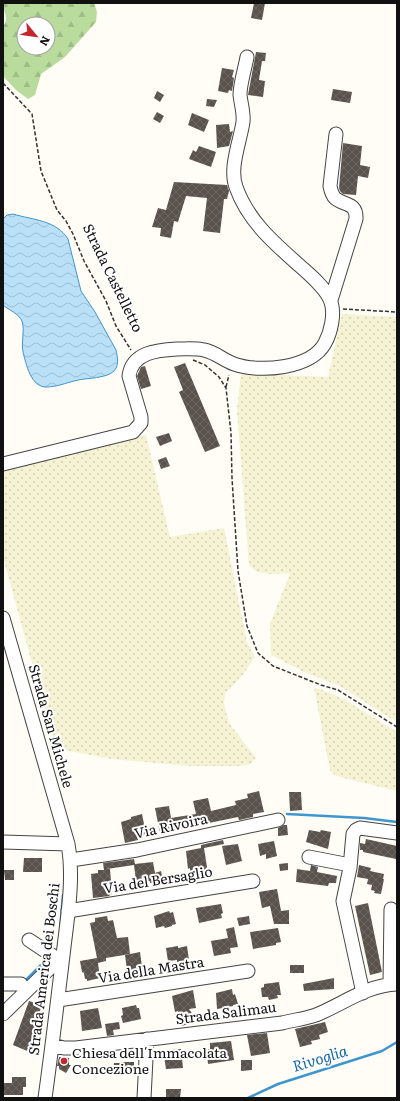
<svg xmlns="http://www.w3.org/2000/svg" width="400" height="1101" font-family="Literata,serif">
  <defs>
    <pattern id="farmland-dots" width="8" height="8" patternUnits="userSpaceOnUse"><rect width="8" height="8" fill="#f6f3d4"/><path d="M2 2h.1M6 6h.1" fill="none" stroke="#d2cfb5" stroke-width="1.8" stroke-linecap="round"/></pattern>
    <pattern id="forest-firs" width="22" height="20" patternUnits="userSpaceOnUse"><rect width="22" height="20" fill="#b9dc9c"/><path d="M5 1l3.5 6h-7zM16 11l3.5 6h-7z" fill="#9ebc85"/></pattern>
    <pattern id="water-waves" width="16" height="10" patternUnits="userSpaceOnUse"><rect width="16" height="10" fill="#b9e0f7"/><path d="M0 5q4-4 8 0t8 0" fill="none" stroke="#9ebfd3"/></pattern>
    <pattern id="building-cross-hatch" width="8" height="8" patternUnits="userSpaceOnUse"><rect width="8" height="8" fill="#5a524d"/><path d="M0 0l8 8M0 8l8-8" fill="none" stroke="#6d6662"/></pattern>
  </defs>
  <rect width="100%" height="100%" fill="#fffdf5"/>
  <path fill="url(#farmland-dots)" d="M342,314L397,317V721L390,718L340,686L304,672L271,655L270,624L290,573L271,574L257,572L249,565L237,410L241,373L328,377Z
    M146,435L170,537L224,528L247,642L255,657L241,677L225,694L224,704L229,723L256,758L251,764L241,766H191L111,759L65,750L52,736L3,557V470Z
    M314,688L320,689L342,698L397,732V791L336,776L330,770Z"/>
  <path fill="url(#forest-firs)" fill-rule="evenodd" d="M3,3H94L97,12L96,22L65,57L41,74L35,95L28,99L16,90L3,76V25L5,24C8,15 3,12 3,3ZM24,24H48V48H24Z"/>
  <path fill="url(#water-waves)" stroke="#3f96cf" d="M13,214C33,220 56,220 68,239L81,291L95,312L116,350C119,363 119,372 104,376C94,379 84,378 74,381C66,383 56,387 47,387C31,388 26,364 23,352C21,342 25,330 22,321C19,314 9,310 3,305V219L7,215Z"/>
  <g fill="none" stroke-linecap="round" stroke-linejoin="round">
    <path stroke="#3f96cf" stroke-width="2.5" d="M287,814L364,818L397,822
      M60,930L63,895
      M25,981L49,957
      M248,1098L278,1084L382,1051L397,1042"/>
  </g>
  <path fill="url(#building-cross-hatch)" d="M254,3H265L262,20L251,18Z
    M256,52L266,53L265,61H262L259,80L265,81L263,97L248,95Z
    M222,68L234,70L232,77L234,78L232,91L229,90L228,93L218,91Z
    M333,89L352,92L350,103L331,100Z
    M157,91L164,95L160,102L154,98Z
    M207,99L217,100L214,107L206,106Z
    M157,112L164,116L160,123L153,119Z
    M192,113L209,120L204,132L188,125Z
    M229,124L230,132L233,131L229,146L217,148L216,125Z
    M343,143L362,146L360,165L370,167L368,178L358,176L356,195L343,194L340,191L339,188Z
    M199,146L216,152L211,167L189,159L193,150L196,152Z
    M174,182L227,185L229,191L227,199H224L220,233L203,231L207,198L186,196L178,222L174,221L171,238L160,236L161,228L152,227L158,208L166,210Z
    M185,363L220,446L205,452L179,392L183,390L174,367Z
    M145,366L151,386L141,389L137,376L141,367Z
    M169,433L172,441L160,446L156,437Z
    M166,457L170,466L161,469L158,460Z
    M259,791L264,812L253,814V817L239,820L238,817L160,833L155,808L169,806L171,818L196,814L193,801L208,798L211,811L236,805L235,801L248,798L247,794Z
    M289,792H301L302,810L290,811Z
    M142,814L146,834L137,836L138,840L125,843L121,822L131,819V817Z
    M284,825H287L288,835L278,836V828Z
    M309,830L320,832L321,830L331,832L328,849L306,842Z
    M366,839L397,846L396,859L363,852V850H360V843L365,844Z
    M223,840L224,844L204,848L207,867L203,874L193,876L192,873L190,874V868L188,869L186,851L201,848V845Z
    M274,841L277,856L266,859V854L260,856L258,844Z
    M238,844L242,861L226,865L222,846Z
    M24,858H42V872H23Z
    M134,859L135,864L153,862L155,873L161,871L163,881L150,883V881L140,883L139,880L136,881L134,865L107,869H110L112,894L109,895L110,896L93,898L91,874L98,873V870H104L103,863Z
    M288,863V870L280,871L279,864Z
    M311,865L318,867L317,872L337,876L336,883H329L328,886L296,882L297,869L310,871Z
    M359,865L371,868L370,871L384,874L383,879H384L381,894L374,893L375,891L371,890L372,885L367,884L368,879L357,877Z
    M4,870H14V880H5Z
    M277,889L281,911L289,910V924H274L270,906L262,908L259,892Z
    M368,903L382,972L370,975L355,906Z
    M221,904L223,913L221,914L222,918L199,923L196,908Z
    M169,911L170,913L173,912L176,924L172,925V926L165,928L164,926L156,928L154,916Z
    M107,916L108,921L113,920L117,938L128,937L130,954L106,958V961L98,963L100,978L87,981V979H85L84,973L82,972L80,961L97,958L90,923L95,922V918Z
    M249,916L250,924L239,926L237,918Z
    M234,927L238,947L230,948L231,953L214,956L211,941L228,938L226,929Z
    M278,928L281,942L276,943V945L253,949L250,932Z
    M178,946V948L187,946L189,960L177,962V960L168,961L166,948Z
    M140,952L143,974L128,977L125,955Z
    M290,965H304V973H290Z
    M334,978V989L304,991L303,984Z
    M279,982L281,995H277L278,998L269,1000L268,997H262L261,988L264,987V984Z
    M232,989L233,995L235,994L238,1004L233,1005V1006L217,1009L216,993Z
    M193,990L196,1008L189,1009L198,1022L181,1026L178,1011L175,1012L172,996Z
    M29,1001L42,1005L37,1019H39L33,1036L37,1037L32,1053L13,1045Z
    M136,1005L137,1008H139L141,1019L123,1023L121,1016L123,1015L122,1008Z
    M98,1008L102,1028L82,1031L80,1011Z
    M119,1022L120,1029L113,1030L114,1035L107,1036L105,1024Z
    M325,1022L328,1032L319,1035L320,1039L311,1041L312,1044L300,1047L295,1029Z
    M267,1033L270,1053L251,1056L247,1035Z
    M231,1041L234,1060L208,1064L207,1054H209L208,1049H210V1043Z
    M181,1049L183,1068L166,1069L164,1056H166L165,1050Z
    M59,1057L69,1058V1065H71L66,1073L59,1069V1066H57Z
    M241,1060H252V1070L241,1071Z
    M121,1062H134V1070H131L130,1075L113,1074L114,1063H121Z
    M12,1077H26V1087H23V1095H3V1083H12Z
    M166,1089H181L180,1098H166Z"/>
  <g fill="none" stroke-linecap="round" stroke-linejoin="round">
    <g stroke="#444" stroke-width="15">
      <path id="minor" d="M331,300L356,219C357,202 344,206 335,198C332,195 331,191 330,186L336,134
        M3,464L133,432L141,423V417L129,376C132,352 158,350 177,349C186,349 195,348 204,350C215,352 223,360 234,364C259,373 311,369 325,343C331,332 335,314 331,302C327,289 310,275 300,266C274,243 248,221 236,187C229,168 240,142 243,122C244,113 241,104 240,95C240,83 245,69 247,57
        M3,618L68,844C74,878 68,913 64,947C58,997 52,1048 45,1098
        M3,842L68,844
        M309,857L350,865
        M71,860L137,850L278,820
        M68,911L253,881
        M29,940L62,962
        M3,984H21
        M390,984L391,909
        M363,993L343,901L350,868L353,834L356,830L360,828L397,833
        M58,1000L248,971
        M3,1014L50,968L62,962
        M52,1045L64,1048H76L282,1023C293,1020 305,1019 316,1015C343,1004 367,985 397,984
        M144,1098L147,1039"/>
    </g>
    <path stroke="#333" stroke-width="1.5" stroke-dasharray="4 2" stroke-linecap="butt" d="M3,83L32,114L41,171L57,210L66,221L73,234L84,261L106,301L116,326L131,350
      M343,309L397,312
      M193,360L205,365L219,377L226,388L231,433L232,478L238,571L247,626L258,653L273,666L321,685L338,690L397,727
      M226,387L229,375"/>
    <use href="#minor" stroke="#fff" stroke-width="13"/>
  </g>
  <circle fill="#c4262e" stroke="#fff" stroke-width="1.5" cx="64" cy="1061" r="4"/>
  <g text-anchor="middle" stroke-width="4" stroke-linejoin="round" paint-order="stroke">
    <g font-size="14" fill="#111" stroke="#fff">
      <text transform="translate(113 278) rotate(64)" y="5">Strada Castelletto</text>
      <text transform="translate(51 726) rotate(74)" y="5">Strada San Michele</text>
      <text transform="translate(171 826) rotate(-12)" y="5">Via Rivoira</text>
      <text transform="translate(158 880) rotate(-9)" y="5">Via del Bersaglio</text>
      <text transform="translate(44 969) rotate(-83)" y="5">Strada America dei Boschi</text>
      <text transform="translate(151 970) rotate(-9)" y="5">Via della Mastra</text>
      <text transform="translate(226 1013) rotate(-7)" y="5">Strada Salimau</text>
    </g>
    <g font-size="14" fill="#111" stroke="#fff" text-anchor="start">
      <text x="72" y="1058">Chiesa dell′Immacolata<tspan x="72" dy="16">Concezione</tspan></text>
    </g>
    <g font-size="15" font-style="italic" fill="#1768a6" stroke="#fff">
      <text transform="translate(320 1059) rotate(-17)" y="5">Rivoglia</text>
    </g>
  </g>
  <rect width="400" height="1101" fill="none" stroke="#111111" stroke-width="8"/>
  <g transform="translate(36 36) rotate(119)"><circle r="19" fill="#ffffff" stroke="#a0a0a0"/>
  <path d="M0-3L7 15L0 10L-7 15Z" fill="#c4262e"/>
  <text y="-6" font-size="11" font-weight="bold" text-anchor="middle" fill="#111111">N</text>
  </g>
</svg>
